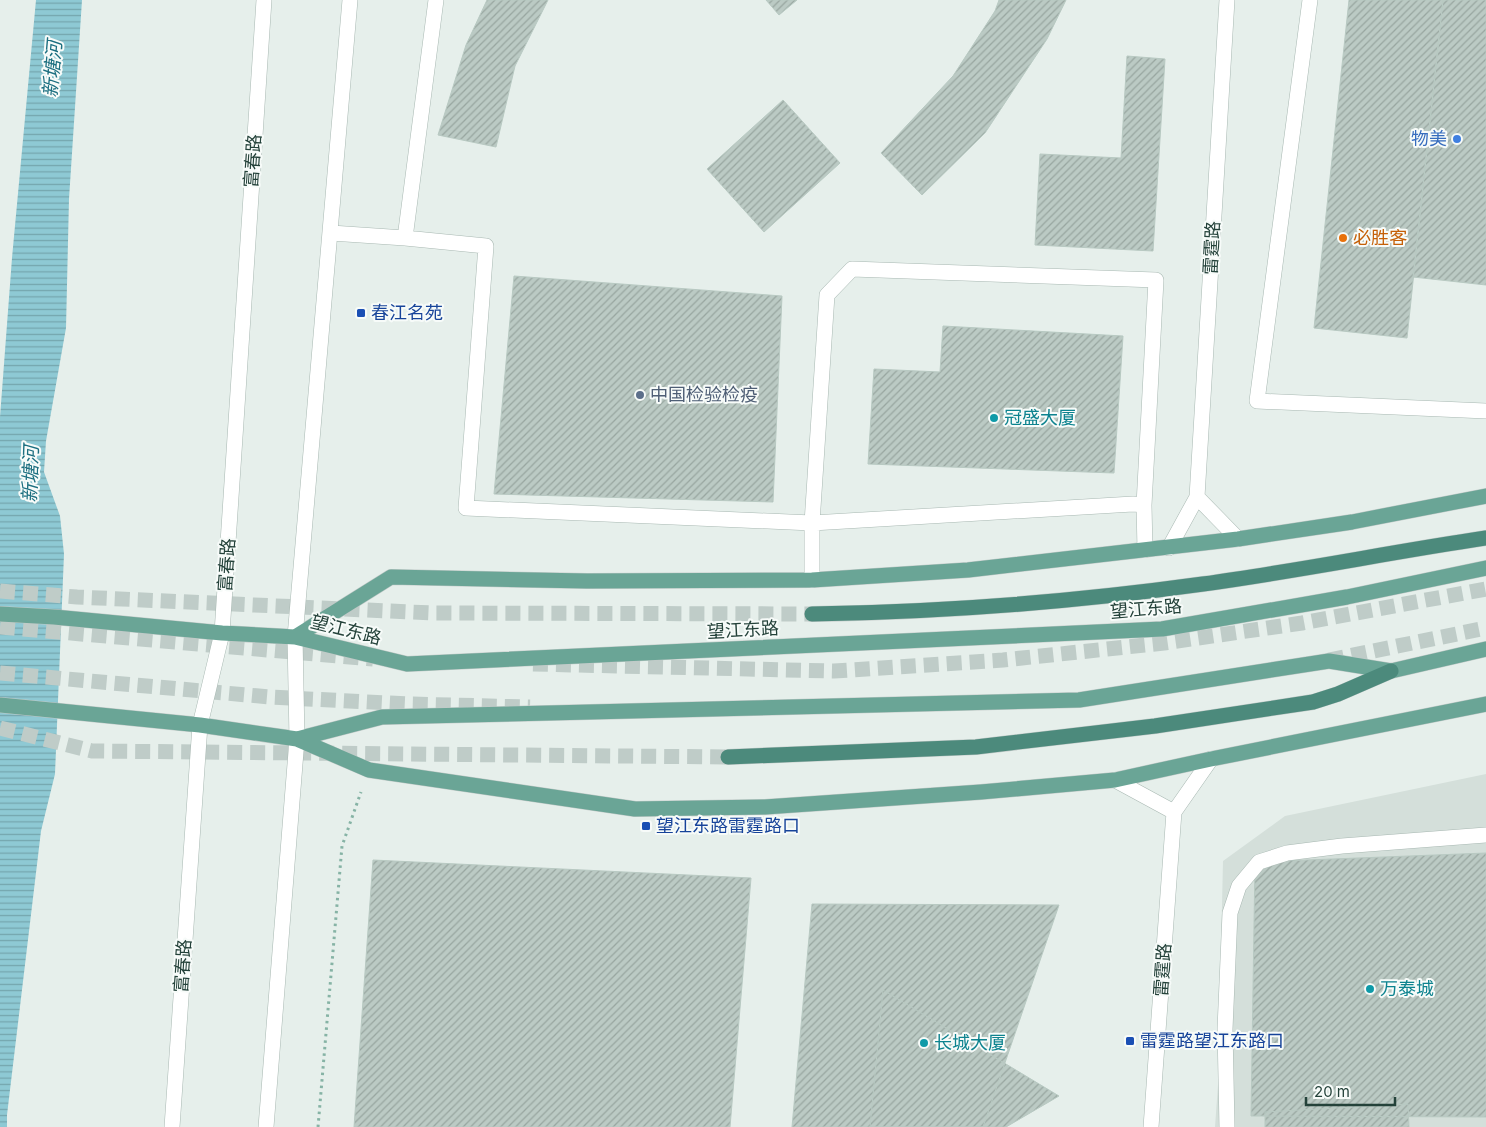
<svg xmlns="http://www.w3.org/2000/svg" width="1486" height="1127" font-family="Inter,'Noto Sans SC',sans-serif">
  <defs>
    <pattern id="water-rules" width="6" height="5" patternUnits="userSpaceOnUse" patternTransform="scale(1.25)"><rect width="6" height="5" fill="#8ec9d4"/><path d="M0 2.5h6" fill="none" stroke="#74a5ad"/></pattern>
    <pattern id="building-hatch" width="6" height="6" patternUnits="userSpaceOnUse" patternTransform="scale(1.25)"><rect width="6" height="6" fill="#bbcac4"/><path d="M-1 1l2-2M0 6l6-6M5 7l2-2" fill="none" stroke="#98a6a0"/></pattern>
  </defs>
  <rect width="100%" height="100%" fill="#e6efeb"/>
  <path fill="#d4dfda" d="M1486,774V1127H1215L1218,1085L1223,861L1285,816Z"/>
  <path fill="url(#water-rules)" d="M36,0H82L69,199L66,328L46,441L44,472L60,516L64,554L55,774L41,831L7,1115V1127H0V417L12,258Z"/>
  <path fill="url(#building-hatch)" stroke="#b8c9c2" d="M487,0H548L515,66L496,147L438,135L466,45Z
    M766,0H797L779,15Z
    M999,0H1066L1047,39L985,133L922,195L881,153L953,76L995,11Z
    M1349,0H1443L1407,338L1314,328Z
    M1443,0H1486V285L1413,277Z
    M1127,56L1165,59L1153,251L1035,245L1040,154L1121,158Z
    M783,100L840,163L764,232L707,169Z
    M514,276L782,296L773,502L494,494Z
    M943,326L1123,336L1114,473L868,464L874,369L940,372Z
    M1486,853V1117L1251,1116L1255,862Z
    M373,860L751,878L730,1127H354Z
    M812,904L1059,905L983,1127H792Z
    M883,990L1059,1096L1006,1127H870Z
    M1408,1104L1409,1127H1265V1112Z"/>
  <g fill="none" stroke-linecap="round" stroke-linejoin="round">
    <path stroke="#bfccc8" stroke-width="15" stroke-dasharray="15 8" stroke-linecap="butt" d="M0,591L77,597L433,613L812,614
      M0,627L373,659
      M1329,660L1486,628
      M533,664L834,671L1003,660L1164,643L1302,623L1486,589
      M0,673L270,697L409,704L530,707
      M0,728L92,751L728,757"/>
    <g stroke="#a8b8b2" stroke-width="16">
      <path id="service" d="M1310,0L1257,401L1486,411
        M331,233L405,238L486,246L466,508L812,523V580
        M405,238L436,0
        M1144,505L1133,504L812,523L827,295L852,269L1156,280L1144,505L1145,550
        M1227,1127L1225,1029L1230,913L1239,886L1259,862L1287,853L1342,846L1486,835"/>
    </g>
    <g stroke="#a8b8b2" stroke-width="16">
      <path id="minor" d="M1197,497L1238,539
        M1169,548L1197,497L1227,0"/>
    </g>
    <g stroke="#a8b8b2" stroke-width="16">
      <path id="tertiary" d="M1115,780L1174,812
        M172,1127L200,725L222,633L264,0
        M266,1127L297,739L295,637L350,0
        M1151,1127L1174,812L1211,759"/>
    </g>
    <g stroke="#c2cac8" stroke-width="16">
      <path id="primary" d="M0,614L54,617L222,633L295,637L407,664L1162,629L1347,597L1486,568
        M295,637L391,577L587,581L812,580L968,570L1238,539L1352,522L1486,496
        M0,705L200,725L297,739L369,770L635,809L765,807L981,792L1115,780L1211,759L1486,704
        M297,739L382,717L1079,700L1329,661L1391,671L1486,649"/>
    </g>
    <g stroke="#c2cac8" stroke-width="16">
      <path id="trunk" d="M812,614C943,612 1073,602 1203,584C1298,571 1392,552 1486,538
        M728,757L976,747L1155,726L1313,702L1338,694L1391,671"/>
    </g>
    <path stroke="#86b3a5" stroke-width="3" stroke-dasharray="2.5 4" stroke-linecap="butt" d="M318,1127L342,846L361,792"/>
    <use href="#service" stroke="#fff" stroke-width="15"/>
    <use href="#minor" stroke="#fff" stroke-width="15"/>
    <use href="#tertiary" stroke="#fff" stroke-width="15"/>
    <use href="#primary" stroke="#6aa596" stroke-width="15"/>
    <use href="#trunk" stroke="#4c8a7c" stroke-width="15"/>
  </g>
  <circle fill="#3f7fe0" stroke="#f7fbf9" stroke-width="2" cx="1457" cy="139" r="5"/>
  <circle fill="#e8710a" stroke="#f7fbf9" stroke-width="2" cx="1343" cy="238" r="5"/>
  <g fill="#1a4fb4" stroke="#f7fbf9" stroke-width="2">
    <rect x="356" y="308" width="10" height="10" rx="2.5"/>
    <rect x="641" y="821" width="10" height="10" rx="2.5"/>
    <rect x="1125" y="1036" width="10" height="10" rx="2.5"/>
  </g>
  <circle fill="#5c6f8a" stroke="#f7fbf9" stroke-width="2" cx="640" cy="395" r="5"/>
  <g fill="#0f9aa8" stroke="#f7fbf9" stroke-width="2">
    <circle cx="994" cy="418" r="5"/>
    <circle cx="1370" cy="989" r="5"/>
    <circle cx="924" cy="1043" r="5"/>
  </g>
  <g text-anchor="middle" stroke-width="4" stroke-linejoin="round" paint-order="stroke">
    <g font-size="18" fill="#366cbe" stroke="#f7fbf9" text-anchor="end">
      <text x="1447" y="145">物美</text>
    </g>
    <g font-size="18" fill="#24423a" stroke="#f7fbf9">
      <text transform="translate(253 161) rotate(-86)" y="6">富春路</text>
      <text transform="translate(1212 248) rotate(-87)" y="6">雷霆路</text>
      <text transform="translate(227 565) rotate(-86)" y="6">富春路</text>
      <text transform="translate(1146 609) rotate(-5)" y="6">望江东路</text>
      <text transform="translate(346 630) rotate(14)" y="6">望江东路</text>
      <text transform="translate(743 630) rotate(-3)" y="6">望江东路</text>
      <text transform="translate(183 966) rotate(-86)" y="6">富春路</text>
      <text transform="translate(1163 970) rotate(-86)" y="6">雷霆路</text>
    </g>
    <g font-size="18" fill="#c56008" stroke="#f7fbf9" text-anchor="start">
      <text x="1353" y="244">必胜客</text>
    </g>
    <g font-size="18" fill="#164399" stroke="#f7fbf9" text-anchor="start">
      <text x="371" y="319">春江名苑</text>
      <text x="656" y="832">望江东路雷霆路口</text>
      <text x="1140" y="1047">雷霆路望江东路口</text>
    </g>
    <g font-size="18" fill="#4e5e75" stroke="#f7fbf9" text-anchor="start">
      <text x="650" y="401">中国检验检疫</text>
    </g>
    <g font-size="18" fill="#0d838f" stroke="#f7fbf9" text-anchor="start">
      <text x="1004" y="424">冠盛大厦</text>
      <text x="1380" y="995">万泰城</text>
      <text x="934" y="1049">长城大厦</text>
    </g>
    <g font-size="19" font-style="italic" fill="#1c6f80" stroke="#f7fbf9">
      <text transform="translate(52 69) rotate(-85)" y="7">新塘河</text>
      <text transform="translate(30 474) rotate(-88)" y="7">新塘河</text>
    </g>
  </g>
  <path d="M1306 1097v8h89v-8" fill="none" stroke="#24423a" stroke-width="2.5"/>
  <text x="1314" y="1097" font-size="15" fill="#24423a" stroke="#f7fbf9" stroke-width="4" paint-order="stroke">20 m</text>
</svg>
